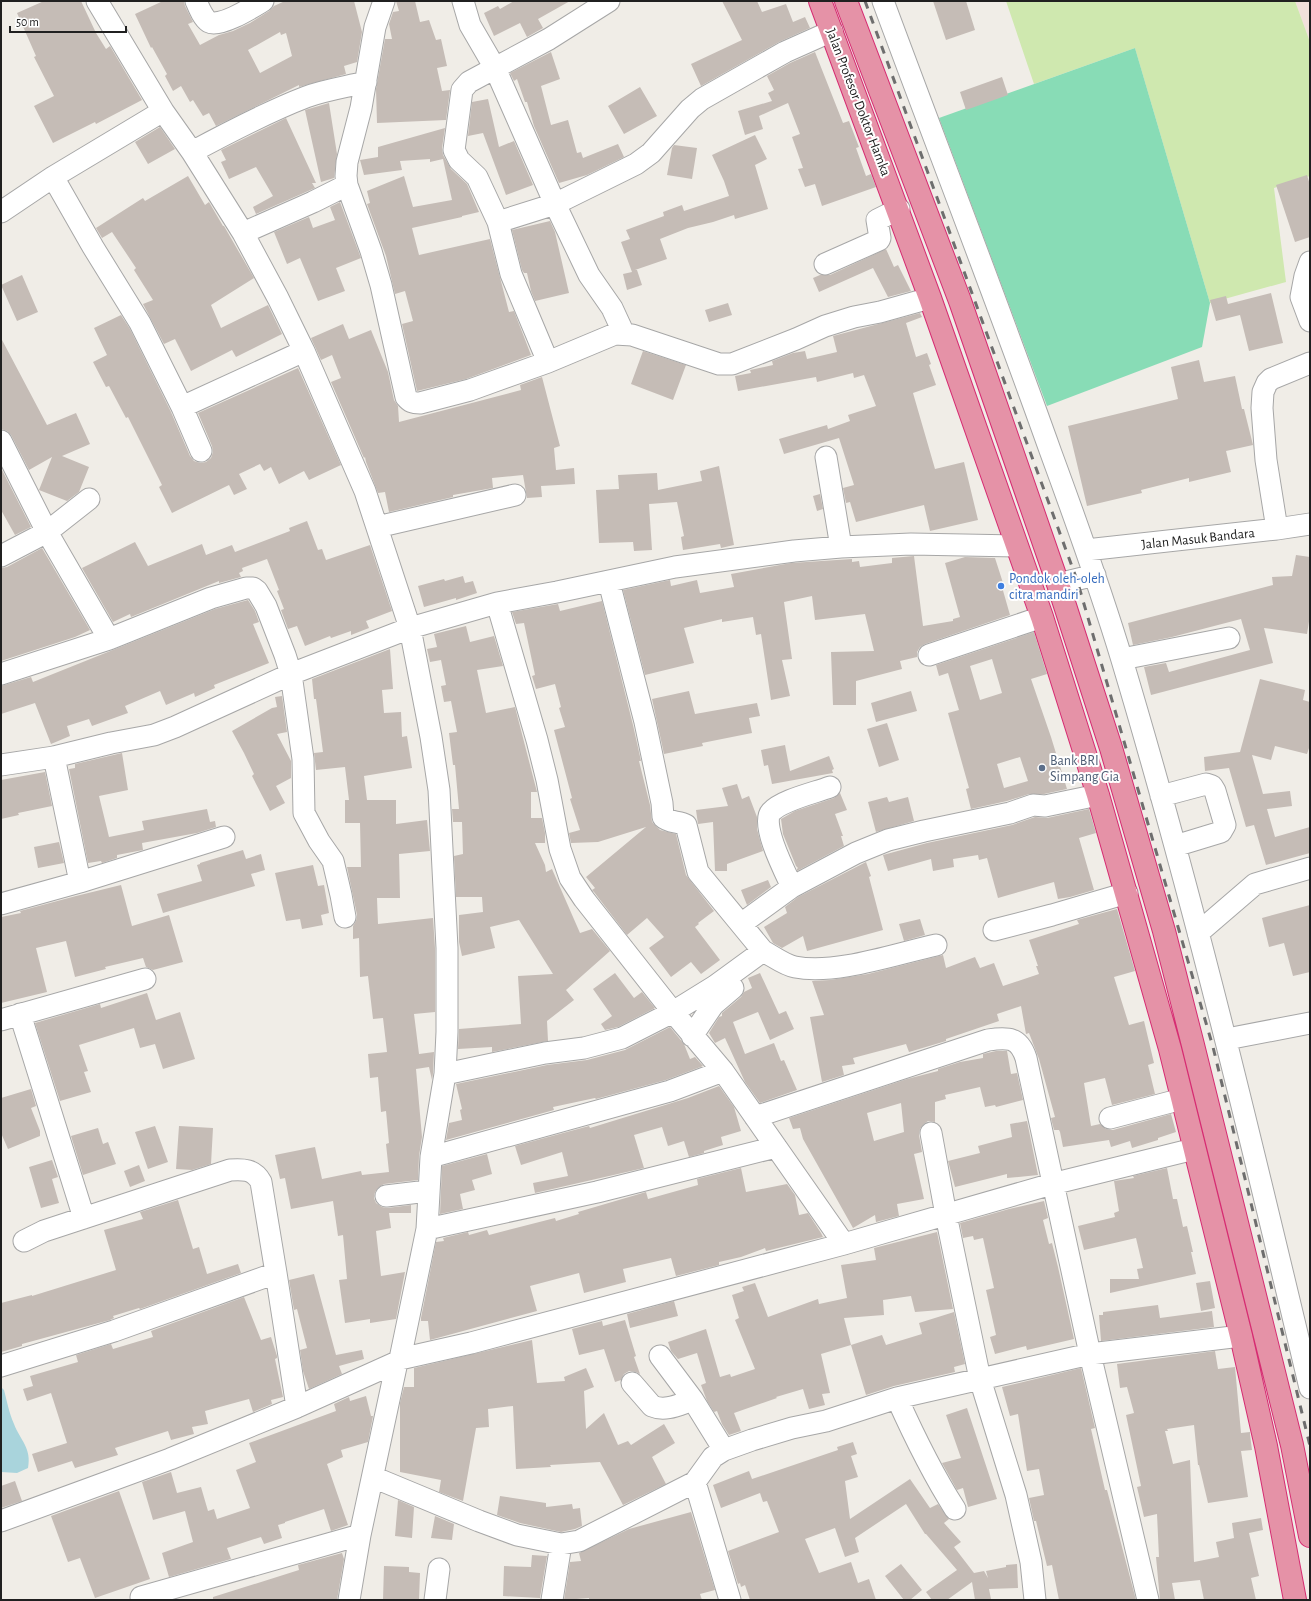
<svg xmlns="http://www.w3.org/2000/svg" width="1311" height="1601" font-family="'Alegreya Sans',sans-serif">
  <rect width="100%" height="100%" fill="#f0ede7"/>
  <path fill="#f1e0db" d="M1295,1H1310V42Z"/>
  <path fill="#cfe8af" d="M1006,1H1295L1310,42V176L1274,188L1286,282L1210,303L1135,48L1034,84Z"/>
  <path fill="#88dcb6" d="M1135,48L1210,303L1202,347L1047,406L939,118Z"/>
  <path fill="#a9d4dc" d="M1,1387L4,1390C7,1401 9,1413 14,1424C20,1440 32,1448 28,1468L17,1473L1,1472Z"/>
  <path fill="#c5bcb6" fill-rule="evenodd" d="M44,1H81L96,33L106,49L110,46L142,100L96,124L95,122L53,143L34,106L54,96L34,57L36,56L17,13Z
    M163,1H184L185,6L193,22L188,24L200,45L219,35L233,31L250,23L269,11L274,6L285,1H354L362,32L357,62L344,66L346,74L299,87V85L216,126L209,113L203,116L193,100L190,102L181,86L173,91L165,76L167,74L152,47L151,48L135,14ZM280,32L281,35L286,33L292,56L260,73L248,50Z
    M396,1H415L420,22L429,20L436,40L441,39L447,66L437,68L442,91L450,90L446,120L377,123L376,89L385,39H392L389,24L393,12L399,11Z
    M514,1H570L538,19L543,28L527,37L520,23L494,36L484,13L498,6L500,9Z
    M722,1H757L762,12L786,4L793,22L805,17L810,28L779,42L701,86L691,64L742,40Z
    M933,1H966L975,30L946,40Z
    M551,52L560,79L541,86L551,125L568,120L577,153L581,152L583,158L618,144L624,157L587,175L559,183L534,126L527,102H525L517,79L514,81L510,73Z
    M815,52L843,123L849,121L859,147L856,148L866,176L871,174L876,187L822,206L815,184L805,187L798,169L803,168L792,137L800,134L788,103L759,116L763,129L745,135L738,111L772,101L768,93L774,90L767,76L790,63Z
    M1002,77L1008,95L966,110L960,92Z
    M640,87L657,116L624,134L608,106Z
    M488,99L499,147L514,141L533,185L506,195L483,133L468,136L472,102Z
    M329,103L337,154L334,178L321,182L305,110Z
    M286,118L316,183H312L315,188L256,214L253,207L273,196L256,167L229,179L221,162L226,160L221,150Z
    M160,127L175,149L148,164L135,142Z
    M445,128L442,148L443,155L451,169L467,184L479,212L462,216V217L412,228L419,255L490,239L509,312L514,311L531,355L466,379L417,391L402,324L413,321L405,291L395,294L386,256L367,204L370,203L367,191L404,176L413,207L452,200L443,159L430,162V159L400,161L402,170L364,175L360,160L378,157V147Z
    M755,135L767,159L755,165L768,209L735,219L734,215L713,222L688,228L660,239L667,259L635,270H637L642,285L627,290L623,274L632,272L621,242L630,239L626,230L664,216L663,212L682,205L684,211L729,196L724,181L712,155Z
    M674,145L697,148L692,179L667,175L672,148Z
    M1307,175L1310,185V237L1295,242L1276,185Z
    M188,176L205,205L209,202L223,226H224L254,278L211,305L221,328L268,305L282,334L236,357L232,350L191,371L175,339L164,344L143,304L153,300L134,270L136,268L112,232L102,238L96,228L143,198L145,201Z
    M340,202L361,258L336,268L345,291L318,301L300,258L287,264L274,232L309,217L313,228L335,220L330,207Z
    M550,221L555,232L569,293L535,301L531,291L527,273H524L522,270L512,230Z
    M886,249L894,267L898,265L911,291L888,297L873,268L819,292L813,278L820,275H830Z
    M22,275L38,312L17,321L1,285Z
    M1271,293L1283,343L1249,351L1240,315L1216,321L1210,300L1226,296L1228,304Z
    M728,303L732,315L709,322L705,310Z
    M920,313L922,317L906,323L916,357L927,353L931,364L929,365L936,385L913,393L935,469L964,462L978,520L930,531L924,505L856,522L850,502L846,503L843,488L854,485L839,438L784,454L779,439L827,425L828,429L850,421L848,415L876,406L864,375L854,378L853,373L817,382L816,377L738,391L735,376L751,373L750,370L773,365L772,361L793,353L805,351L807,359L837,352L833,336Z
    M121,315L130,329L171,412L190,456L194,461L200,463L206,462L211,458L213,452L212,446L198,413L298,368L341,465L309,480L304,471L279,484L271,467L264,471L260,464L239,474L247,489L234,495L229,485L172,513L159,487L162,485L128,417L126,418L109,386L106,387L93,362L107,355L94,328Z
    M343,324L349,339L371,330L388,372L394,400L398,406L399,422L521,390L520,385L542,377L560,446L554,448L556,470L574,468L575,484L541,486L542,497L527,498L523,475L492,478L493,488L453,495V497L389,512L385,492L378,493L366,462L365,457L364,458L331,382L341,378L332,355L321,360L311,338Z
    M1,338L47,425L76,413L90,444L62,456L89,467L79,492L67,501L39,490L52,457L29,470L11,435L7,431L1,429Z
    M643,351L686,365L673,400L631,384Z
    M1199,360L1204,382L1235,376L1242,409H1244L1253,445L1226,451L1231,472L1189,482V478L1141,490L1142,493L1087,506L1068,426L1178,399L1171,367Z
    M719,466L734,545L721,548L720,544L683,550L681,537L684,536L677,502L649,504L652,550L634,551L633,542L599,543L596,490L619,489L618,475L657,473L658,490L702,481L700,471Z
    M1,468L31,527L15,535L1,510Z
    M820,494L823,509L817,511L813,496Z
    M307,521L318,550L322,549L326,560L370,545L392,611L366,621L369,628L351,635V631L331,638L330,636L305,646L297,626L288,629L281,610L284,609L277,591L279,590L267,559L242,568L243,571L239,573L241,577L219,583V581L131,617L130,614L113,622L82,568L135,542L148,566L202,544L206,555L232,545L235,552L290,531L289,528Z
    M42,548L90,630L75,637L1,661V568L7,567Z
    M1296,555L1310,557V615L1307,634L1264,628L1273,663L1151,695L1144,667L1166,663L1169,672L1250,650L1241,619L1172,637L1133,645L1128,623L1273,585L1272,577L1292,576Z
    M914,556L923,626L953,621V619L960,617L945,563L965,557L995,558L1004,586L1002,587L1010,615L925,644L920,647L917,652V657L900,661L902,669L856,681V705H833L831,652L874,651L865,614L815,620L812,596L784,602L792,659L782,660L790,696L771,700L761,634L756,635L753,617L722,622V619L684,628L694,663L645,675L623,590L670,580L671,586L697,580L700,593L734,587L731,574L791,563L852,559V562L859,561L860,567L892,563V558Z
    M463,576L465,583L473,581L477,593L456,600V598L424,607L418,586L444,579L445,581Z
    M248,600L255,611L259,622L253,624L269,663L214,685L215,688L195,697L194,693L166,705L160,691L125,706L128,713L92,726L89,719L67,726L70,736L51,744L35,703L1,714V686L31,677L33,682L215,609Z
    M602,601L633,725L641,761H639L650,805L652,822L660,830L676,834L686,875L714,911L698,923L699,924L695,927L720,960L701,974L691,962L671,977L649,948L664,937L647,918L627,935L594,892L592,890L595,888L586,877L646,827L598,842L571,843L569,833L580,830L570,799L572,798L554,730L565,727L559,708L561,707L555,684L536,689L532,676L535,675L524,623L516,624L512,612L558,604L560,611Z
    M466,626L470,642L494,636L503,666L477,670L486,713L515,707L537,792H531V818H542L545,833V843H535L545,865L546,872L552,869L580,933L592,929L610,951L566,990L574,1000L547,1021L548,1041L492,1052V1047L458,1049L459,1029L521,1024L518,976L553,974L519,920L490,927L495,948L462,956L459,942V915L483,912L482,897H456L454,856L463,854L462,822H453L452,809H459L455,765H453L449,733L457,732L451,701L444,702L441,686L446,685L441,660L430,662L427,649L437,647L434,634Z
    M1034,632L1047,674L1031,679L1051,737L1067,789L1044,794H1029L1007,801L971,809L966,789L969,788L948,713L959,710L948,673L939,676L936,665ZM992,659L1002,693L980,700L970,666ZM1020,757L1028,781L1004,788L997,764Z
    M390,649L393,689L382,690L384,713L401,712L402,737L407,736L412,768L364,776L367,800H396V824L427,820L430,851L399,854L400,898H377L378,924L433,918L435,948V1012L414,1014L419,1054L434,1052L433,1073L432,1080L429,1067L416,1069L422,1137L419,1156L418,1180L384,1184L379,1187L375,1192L374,1198L376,1203L382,1207L387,1208L411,1205V1213H389L391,1228L376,1231L381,1276L405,1272L396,1319L370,1323V1319L345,1323L339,1280L347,1279L343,1235L338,1236L333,1201L291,1209L285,1178L280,1179L275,1155L315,1147L322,1179L361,1171L362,1175L389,1172L386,1144L389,1143L386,1111L381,1112L378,1077L370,1078L368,1054L387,1052L383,1018L373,1019L368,976L360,977L359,938L353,939V926L356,921L357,915L347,867H361L360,823H345V800H349L345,767L316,770L314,753L323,752L316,699H314L312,679Z
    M1260,679L1305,690L1303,700L1310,702V745L1307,754L1275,746L1271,760L1252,755L1263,794L1290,791L1292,806L1267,809L1275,837L1310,827V853L1266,865L1254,825L1246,827L1229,768L1205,771L1204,757L1240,752Z
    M689,691L695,714L757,703L760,716L749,718L752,733L702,743L703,746L664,754L652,699Z
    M911,691L917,711L876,722L871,703Z
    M282,696L287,732L277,734L291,761V778L276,786L285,803L270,811L252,776L254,774L244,753L232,731L272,708L277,707L275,697Z
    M887,723L899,760L879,767L867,729Z
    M785,745L790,771L829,756L834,769L832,770L833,773L772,784L768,765L764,766L761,750Z
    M122,753L128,790L99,796L109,837L144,830L142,821L207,809L210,822L215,821L216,827L197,833L142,843L143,850L117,855V858L102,863L101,861L88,863L69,769L75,768V764Z
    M45,772L52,806L18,813L19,815L1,819V780Z
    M737,784L742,799L749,796L757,817V829L763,851L727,864V871H715L713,822L698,824L696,810L728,806L722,788Z
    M840,793L847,810L835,814L843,836H841L844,846L797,871V869L798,868L796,866L783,834L781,819L795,811L834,798Z
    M887,797L889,802L908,797L914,821L876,832L868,802Z
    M1089,809L1096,833L1079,838L1094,890L1070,897L1058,899L1054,882L998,898L987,858L979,860L978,855L953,859L954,867L933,871L931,859L888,871L883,855L927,843L1012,825L1035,817L1047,818Z
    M59,842L64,863L38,868L34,847Z
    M243,850L246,859L261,854L265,870L251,874L255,886L163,913L157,894L202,881L197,865L200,864V863Z
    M866,862L871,876L869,877L883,930L807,951L803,936L782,948L773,943L764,927L787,913L785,907L798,897Z
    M313,865L318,886L324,885L329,913L321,915L323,925L302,929L300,919L286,921L275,873Z
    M768,880L771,887L747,905L741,890Z
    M121,885L132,926L169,915L183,962L153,970L146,967L143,958L105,967L106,969L75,977L66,941L36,948L47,992L1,1003V917L21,913L20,911L76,896Z
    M1310,905V972L1293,976L1284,943L1269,947L1262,918Z
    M1117,909L1135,971L1114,977L1129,1025L1144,1021L1154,1063L1148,1065L1155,1094L1112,1105L1105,1078L1084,1083L1091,1126L1100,1124L1106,1129L1113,1130L1171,1114L1176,1132L1158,1138V1140L1132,1148L1130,1141L1111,1147L1109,1140L1063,1147L1060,1132L1059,1130H1054L1051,1118L1055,1117L1039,1059L1029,1033L1026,1034L1021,1006L997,1014L999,1021L946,1039V1041L936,1044L909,1052L906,1044L853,1058L855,1064L842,1066L844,1075L822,1082L810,1017L824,1015L812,981L830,980L868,974L943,955L946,968L975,957L980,968L994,963L1003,986L1039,974L1036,966H1038L1029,940L1079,924L1077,920Z
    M920,919L925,935L904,941L899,924Z
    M615,973L634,998L642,992L655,1008L618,1027L605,1030L601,1024L612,1016L593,989Z
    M760,973L779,1014L786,1011L794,1029L770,1040L758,1012L733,1022L745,1054L774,1043L781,1061L784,1060L797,1090L760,1103L745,1082L725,1038L715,1043L709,1033L719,1017L722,1016V1013L741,997L744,992L752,988L748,978Z
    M147,993L156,1020L180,1012L195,1059L163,1069L155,1044L140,1048L134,1028L79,1045L88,1071L84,1072L91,1092L60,1101L35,1023L100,1004L101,1008Z
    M670,1027L684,1044L690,1059L695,1057L703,1066L666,1080L596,1099L595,1098L553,1107L554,1110L446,1140L449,1123L462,1120L460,1110L462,1109L456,1084L547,1065L587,1060L625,1050Z
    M996,1051H1007L1011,1074L1017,1073L1023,1100L996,1107L995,1105L985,1107L980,1087L945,1095L946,1099L935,1102V1122L928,1121L924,1124L920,1129L919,1135L922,1152L914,1154L924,1199L897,1204L899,1216L876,1222L875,1215L853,1228L803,1139L800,1128L793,1129L789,1118L907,1079L938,1071V1069L960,1062L983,1058V1054ZM901,1103L904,1132L874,1141L867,1113Z
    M719,1086L734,1107L741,1131L721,1137L723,1145L704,1151V1153L689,1157L684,1141L668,1146L662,1127L634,1135L644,1168L535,1193L533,1183L568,1176L562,1152L521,1165L515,1146L589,1126L590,1128L688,1098Z
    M31,1089L36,1106L31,1108L40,1131V1136L8,1149L1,1133V1098Z
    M1027,1121L1038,1175L1007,1178V1174L955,1187L948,1161L980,1153L978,1146L1012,1137L1010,1124Z
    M155,1126L168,1162L148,1169L135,1132Z
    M179,1126L213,1128L211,1164L192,1170L176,1169Z
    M98,1128L103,1144L108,1142L116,1164L83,1175L71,1136Z
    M487,1154L492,1174L472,1180L475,1190L460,1194L463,1209L440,1214L442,1166Z
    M52,1160L58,1177L52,1179L59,1203L41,1208L29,1167Z
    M139,1165L145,1181L130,1187L124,1171Z
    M741,1168L746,1192L787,1184L795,1195L799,1215L808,1213L821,1233L823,1237L766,1251L765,1248L741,1257L719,1262V1265L676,1276L671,1258L623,1269L626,1282L584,1293L579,1273L530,1286L537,1311L430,1340L428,1321H421V1318L436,1242L444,1241L443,1238L468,1232L469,1235L487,1230L489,1235L555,1218L556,1221L579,1214L578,1212L646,1192L648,1199L698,1185L697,1179Z
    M1167,1168L1173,1199H1177L1183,1227L1187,1226L1193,1252H1191L1196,1274L1110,1293V1279H1139L1137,1269L1143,1268L1136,1238L1084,1250L1078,1226L1115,1217L1114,1213L1119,1211L1114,1181L1134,1178L1133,1176Z
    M178,1200L193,1249L199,1247L207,1274L238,1264L241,1273L140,1309L139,1308L113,1316L114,1318L110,1320L22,1344V1346L1,1352V1303L32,1295V1296L116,1270L104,1230L143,1219L140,1212Z
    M1044,1201L1048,1218L1043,1220L1049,1244L1052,1243L1058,1267L1074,1339L1027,1350L1026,1346L995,1354L990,1337L996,1335L986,1290L994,1288L983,1238L974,1240L973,1236L963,1238L960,1223L1009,1209Z
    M937,1232L953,1309L915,1312L911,1296L883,1300L884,1315L844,1318L851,1345L821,1354L830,1393L822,1394L825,1405L809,1409L803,1389L776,1397L777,1398L734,1413L741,1431L729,1435L722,1424L717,1411L714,1412L707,1401L701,1385L706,1383L697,1353L678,1359L671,1351L668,1342L706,1329L720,1377L730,1374L731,1377L755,1369L735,1320L739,1318L732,1295L744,1291L742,1287L755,1283L768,1317L818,1299L819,1304L847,1298L841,1265L876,1260L874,1248Z
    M314,1274L336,1355L362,1350L364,1359L339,1366L342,1374L309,1389L303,1371L300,1350L307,1348L297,1309L294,1310L289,1280Z
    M1210,1281L1215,1308L1201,1311L1196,1283Z
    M244,1297L261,1340L271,1337L277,1356V1358L275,1359L283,1397L271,1400L272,1404L253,1412L249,1399L205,1411L208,1424L192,1427L194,1434L171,1440L168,1431L115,1448L118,1455L75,1468L72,1461L38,1472L32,1454L67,1443L51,1393L27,1401L23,1389L33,1386L30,1376L78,1362L76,1355L111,1344L113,1349L153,1337L151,1331Z
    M674,1301L678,1316L630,1328L627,1314Z
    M1158,1305L1160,1318L1212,1311L1214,1327L1101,1341L1099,1315H1103V1312Z
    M954,1312L965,1364L954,1367L955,1372L894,1386L866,1395L851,1345L882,1335L886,1345L922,1334L919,1323Z
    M625,1320L636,1356L634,1357L640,1374L636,1372L629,1371L624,1374L621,1380L615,1382L604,1349L579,1355L572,1329L602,1321L603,1326Z
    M532,1340L537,1383L565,1381L564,1377L586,1368L594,1387L584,1391L586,1429L604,1413L618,1445L628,1441L631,1445L664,1424L675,1443L652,1457L666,1484L623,1505L600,1462L550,1465L551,1467L516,1469L513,1406L488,1409L489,1427L476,1428L463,1501L439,1492L441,1480L400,1472V1403L404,1387H414V1368Z
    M1215,1351L1218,1369L1235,1367L1241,1433L1250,1432V1434L1252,1450L1241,1451L1248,1497L1208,1503L1199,1465H1198L1194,1425L1167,1429L1168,1431H1165L1173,1464L1190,1460L1194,1562L1219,1557L1216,1542L1234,1538L1232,1523L1261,1518L1263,1530L1249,1533L1259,1576L1251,1578L1256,1600H1204L1200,1580L1172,1583L1175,1600H1160L1156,1557H1159L1157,1514L1144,1517L1137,1487L1141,1486L1126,1415L1134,1413L1127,1387L1120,1388L1117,1364Z
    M1081,1368L1095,1428L1091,1429L1105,1490H1107L1136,1600H1059L1052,1565L1047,1566L1036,1521H1034L1029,1498L1044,1495L1039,1469L1027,1471L1018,1414L1010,1416L1002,1387Z
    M366,1396L371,1416H373L368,1442L341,1450L343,1457L327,1464L348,1525L331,1531L324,1509L285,1522V1523L278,1525L282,1538L264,1544L261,1537L227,1548L231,1559L169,1577L162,1553L193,1542L185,1511L153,1520L142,1482L171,1472L177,1493L201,1487L208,1511L214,1509L217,1519L250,1508L236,1470L256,1462L249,1443L336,1411L334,1404L349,1397L350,1401Z
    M967,1408L997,1499L968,1507L963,1488L957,1490L942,1463L961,1458L946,1415Z
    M853,1442L857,1454L851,1456L858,1477L845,1481L850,1519L910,1479L930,1508L938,1504L949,1519L944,1523L961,1542L954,1547L974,1573L984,1571L988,1578L986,1571L1006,1567V1565L1017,1564L1018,1588L989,1589L991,1599L975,1600L972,1582L947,1600H932L926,1592L957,1570L926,1534H925L906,1504L855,1538L859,1552L845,1557L835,1528L805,1539L819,1573L851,1562L858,1583L869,1579L876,1600H750L745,1585L741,1587L740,1583L738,1584L728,1551L779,1532L767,1501L763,1502L760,1493L721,1508L713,1485L749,1471L752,1479L838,1450L837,1447Z
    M15,1481L22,1501L1,1508V1486Z
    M119,1491L150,1579L95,1598L80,1558L68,1562L51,1516Z
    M500,1496L546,1503V1507L572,1504L573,1509L580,1508L582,1526L575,1529L561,1532L520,1523L497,1515Z
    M398,1500L414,1507L412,1538L395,1536Z
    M691,1512L715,1590L700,1594L702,1600H589V1598L564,1600L570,1562L581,1561L579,1553L629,1529Z
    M435,1516L454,1524L452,1540L431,1538Z
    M342,1553L344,1559L337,1600H213V1597L299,1570L298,1565Z
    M532,1555L547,1556L540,1598L503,1596L504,1566L531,1567Z
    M901,1564L922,1590L910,1600H904L885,1576Z
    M384,1566L409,1567V1572L420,1573L419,1600H383Z"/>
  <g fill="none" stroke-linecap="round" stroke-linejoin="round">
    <g stroke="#a7a7a7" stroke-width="23">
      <path id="minor" d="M97,1L163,111L192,152L243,233L278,298L304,351L365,491L410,628L431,737L439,790L447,948V1032L445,1074L431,1157L427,1229L400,1359L397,1362L360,1535L349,1600
        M196,1C199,8 203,18 209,22C220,28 253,7 263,1
        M384,1L375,27L361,108L347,162L346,176L347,185L371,251L381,285L406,397C410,402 413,403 420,403L470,390L548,362L615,334L632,335L719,364H732L796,339L825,326L854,317L880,312L930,298
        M463,1L470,25L495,68L469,82L462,90L454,150L459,160L477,177L498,222
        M609,1L549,39L495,68L555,204L636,164L651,153L690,109L702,99L785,52L832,31
        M883,1C939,152 997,301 1051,453C1076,521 1101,590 1122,660C1194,900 1252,1144 1310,1388
        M192,152C229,132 267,112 306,97C325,90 346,87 366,82
        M53,177L93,247L140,323L182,407L304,351
        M1,212L53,177L163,111
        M243,233L313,202L347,185
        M1310,262L1305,276L1301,297L1310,321
        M825,264L879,240L880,238L877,220L899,209
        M548,362L511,274L498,222L555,204L589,275L612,308L624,334
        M182,407L201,451
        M1,441L47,532L109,639L1,674
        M826,457L841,547
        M377,527L515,495
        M1277,529L1266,460L1262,408L1263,392L1267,383L1271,379L1310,363
        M1086,550L1277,529L1310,524
        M1,556L47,532L89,499
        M1058,584L1095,575
        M497,603L537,740L547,780L560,849L570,878L584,899L673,1012L723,1071L844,1244
        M109,639L211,598L246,588H253L257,591L266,606L285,655L291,674L303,759L304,813L319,841L333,861L341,895L345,917
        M929,655L1042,617
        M1122,659L1229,638
        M54,757L80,882
        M1,765L54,757L111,743L154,735L175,727L291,674L410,628L497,603L557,592L675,567L794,551L841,547L911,544L1017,546
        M1161,796L1206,784L1212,786L1215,791L1225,825L1221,832L1175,846
        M792,887C786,874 760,824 771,812C782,800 814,793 830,787
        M1,904L80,882L224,837
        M741,924L792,887L856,853L888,840L924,831L1010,813L1033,805L1045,806L1098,795
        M994,930L1052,915L1127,893
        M1198,933L1255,884L1310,868
        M763,951C773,956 784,965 795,967C836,975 895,954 936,945
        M20,1014L84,1218
        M1,1020L145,979
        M692,1036L713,1005L733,988
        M1227,1039L1310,1023
        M445,1074L545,1053L584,1048L622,1038L673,1012L715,986L763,951L698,872L686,825C679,821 669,823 663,817L662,803L645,722L609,582
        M755,1117L988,1040C1008,1037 1019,1037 1026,1058L1090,1354L1148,1600
        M1110,1118L1182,1099
        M931,1133L946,1215L980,1379L1016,1495L1031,1562L1035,1600
        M431,1157L670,1091L723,1071
        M386,1196L428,1191
        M427,1229L597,1192L776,1147
        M24,1241L44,1231L230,1170C243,1169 254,1169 261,1182L276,1273
        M660,1356L693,1400L724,1450
        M400,1359L471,1343L844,1244L1052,1184L1194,1149
        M1,1366L114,1331L276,1273L297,1407
        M632,1383L652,1406C666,1412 680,1404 693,1400
        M897,1398C914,1436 932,1473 955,1509
        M373,1477L479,1521L517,1535L561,1544L579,1541L695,1482L713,1457L724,1450L752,1440L792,1428L826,1421L897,1398L1090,1354L1241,1336
        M695,1482L730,1600
        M1,1521L170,1459L297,1407L397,1362
        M141,1597L360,1535
        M435,1600L439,1569
        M552,1600L561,1544"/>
    </g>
    <g stroke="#d62c72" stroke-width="24">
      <path id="highway" d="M820,1L930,298L1042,617L1098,795L1170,1049L1241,1336L1266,1446L1295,1600
        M846,1L960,301L1058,584L1111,748L1164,931L1193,1045L1292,1445L1310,1536"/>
    </g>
    <use href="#minor" stroke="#fff" stroke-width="21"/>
    <use href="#highway" stroke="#e592a7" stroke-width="22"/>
    <path stroke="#6e6e6e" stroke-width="3" stroke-dasharray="8 8" stroke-linecap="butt" d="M865,1L1077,580L1213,1047L1310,1446"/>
  </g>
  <circle fill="#3f7fe0" stroke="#fff" stroke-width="1.5" cx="1001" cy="586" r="4"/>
  <circle fill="#5c6f8a" stroke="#fff" stroke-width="1.5" cx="1042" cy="768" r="4"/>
  <g text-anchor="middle" stroke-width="4" stroke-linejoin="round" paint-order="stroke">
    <g font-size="14" fill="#202020" stroke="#fff">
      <text transform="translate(859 102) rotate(69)" y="5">Jalan Profesor Doktor Hamka</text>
      <text transform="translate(1198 538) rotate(-6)" y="5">Jalan Masuk Bandara</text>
    </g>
    <g font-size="14" fill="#366cbe" stroke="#fff" text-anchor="start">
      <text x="1009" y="583">Pondok oleh-oleh<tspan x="1009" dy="16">citra mandiri</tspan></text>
    </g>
    <g font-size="14" fill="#4e5e75" stroke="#fff" text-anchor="start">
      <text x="1050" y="765">Bank BRI<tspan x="1050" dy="16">Simpang Gia</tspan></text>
    </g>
  </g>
  <rect width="1311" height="1601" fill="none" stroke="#202020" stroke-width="4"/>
  <path d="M10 26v6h116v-6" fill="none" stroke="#202020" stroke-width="2"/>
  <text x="16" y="26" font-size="12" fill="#202020" stroke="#ffffff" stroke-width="3" paint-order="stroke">50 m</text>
</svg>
